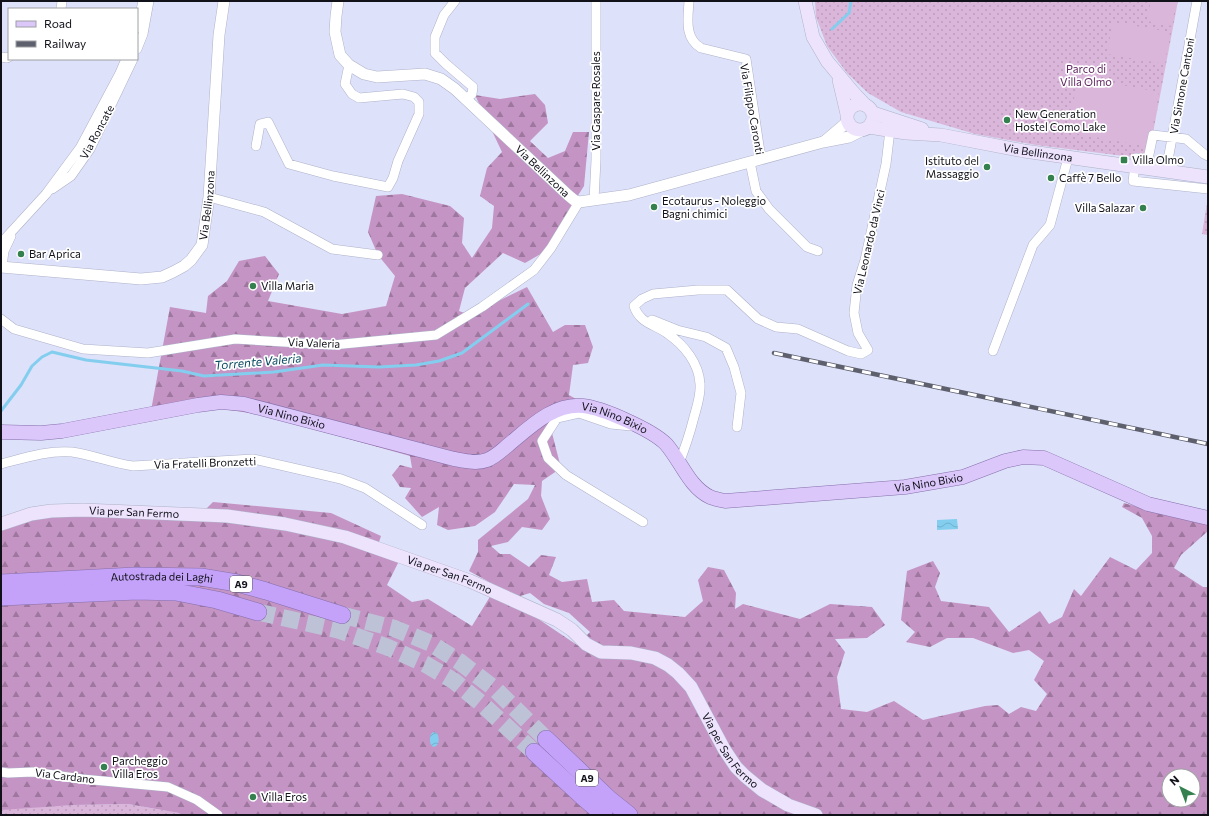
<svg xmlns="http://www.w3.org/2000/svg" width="1209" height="816" font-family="Commissioner,sans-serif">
  <defs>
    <pattern id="grass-dots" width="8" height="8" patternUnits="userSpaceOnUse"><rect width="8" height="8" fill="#dbb6db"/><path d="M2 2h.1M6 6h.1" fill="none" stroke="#bb9bbb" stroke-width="1.8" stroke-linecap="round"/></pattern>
    <pattern id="forest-firs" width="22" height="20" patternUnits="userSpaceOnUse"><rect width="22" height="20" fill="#c494c4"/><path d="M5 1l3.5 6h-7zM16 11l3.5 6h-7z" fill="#9e779e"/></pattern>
    <pattern id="water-waves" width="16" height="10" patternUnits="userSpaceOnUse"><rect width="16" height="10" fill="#83ceee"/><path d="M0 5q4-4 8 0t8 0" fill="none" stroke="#70b0cc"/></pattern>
  </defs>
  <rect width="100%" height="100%" fill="#dde1f9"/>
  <path fill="url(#grass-dots)" d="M815,1H1178L1148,159L1036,145L975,134L901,112L868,93L847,73L827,46L816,17Z
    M1208,197V235L1202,234Z
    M128,804L179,813L181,815H1V810L4,809L74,805Z"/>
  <path fill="url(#forest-firs)" fill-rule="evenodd" d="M535,94L545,105L548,123L530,141L548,158L565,151L573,132H589L584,186L570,208L551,248L525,263L503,253L465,288L459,311L470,315L527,287L553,332L565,325H585L593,347L588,363L573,365L569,395L576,399L552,433L561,468L542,481L541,496L550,519L542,530L522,527L508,542L491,546L500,554H510L529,567L541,555L556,557L549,575L562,582L587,579L592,602L614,600L624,611L685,617L703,601L698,580L708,567L724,570L736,593L735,609L743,604L800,619L830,604L872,607L885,625L867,638L835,639L845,652L837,677L841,709L867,712L894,701L923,720L985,706L998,705L1009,714L1021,707L1036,711L1047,694L1034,680L1044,661L1029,650L1013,653L973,638H947L930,647L906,642L915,632L901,620L907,571L933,561L940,573L935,587L941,601L989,607L1009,632L1040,611L1049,624L1062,617L1074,589L1081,596L1110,557L1136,570L1152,553V536L1142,518L1122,507L1124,503L1172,517L1183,518L1208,525V531L1181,555L1174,568L1203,587H1208V815H181L179,813L128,804L74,805L1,810V529L57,512L197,518L213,502L331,513L381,536L376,551L399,561L387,585L412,602L428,599L472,626L491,595L522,608L577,645L590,632L569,613L544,604L530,593L517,597L469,571L478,552V540L528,499L535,485L514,484L495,512L475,526L448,530L437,525L439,507L422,517L405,498L411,488L400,487L392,475L400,465L412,468L410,456L263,415L216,408L150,416L170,307L206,313L208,296L227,281L239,261L265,256L279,274L268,301L342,314L386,306L395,276L378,255L368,232L376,196L402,194L450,206L464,218L462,243L472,258L492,228L494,206L480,196L487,168L502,152L475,95L500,99ZM1169,776H1193V800H1169Z"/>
  <path fill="#dbb6db" d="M1151,1H1176L1172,26L1147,21Z
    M1113,22L1170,32L1165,64L1107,54Z
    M1078,77L1159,92L1149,147L1068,132Z"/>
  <path fill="url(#water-waves)" d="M957,519L958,529L937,530V520Z
    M433,732L437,733C443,746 431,752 430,741C430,736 430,735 433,732Z"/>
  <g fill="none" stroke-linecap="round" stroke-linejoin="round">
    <path stroke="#83ceee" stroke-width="3" d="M832,29L849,13L851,1
      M1,411L21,385L32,366L42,357L52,352L86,360L182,371L204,376L274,372L323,365L379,367L416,365L439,361L462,353L528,304"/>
    <path stroke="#bec2d7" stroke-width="17" stroke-dasharray="17 8" stroke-linecap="butt" d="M258,612L338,630L387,647L425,664L454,681L482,704L534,752
      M342,615L393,628L430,643L460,662L495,689L546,739"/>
    <g stroke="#aeb2c9" stroke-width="10">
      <path id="minor" d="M455,1L444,15L435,37V53L446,64L473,87L472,94L466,99
        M689,1C688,18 684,38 701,48L746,59L761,159
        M61,9L62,1
        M137,28L143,1
        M137,49L143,34L149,1
        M1,57L7,58L9,57
        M256,146L260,124L268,122L289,164L333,176L388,187L393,178L398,161L419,114V102L414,97L403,94L359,98L352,94L345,84L349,65
        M1208,156L1204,154L1186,139L1153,135L1148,159L1136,158L1133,181L1208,189
        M750,162L756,191L769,209L807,247L818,251
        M1166,171L1197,1
        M52,189L71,176L90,149L133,59
        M209,197L264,212L332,249L378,255
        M594,200L596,160V1
        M1,243L46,194L80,148L120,73L126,59
        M2,267L4,251L11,236
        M1,319L14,329L83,349L148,353L235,339L333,345L436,335L482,307L534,270L551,248L579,202
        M652,320L677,330L706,337L726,348L734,367L741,393L737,427
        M993,351L1033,245L1050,225L1068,158
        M631,426L611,424L579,413L557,418L542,441L548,458L566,475L643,522
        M679,463C685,448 690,433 694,417C697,406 701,395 700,384C699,363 684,345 668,334C655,324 640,324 634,306L642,299L653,294L698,290H727L758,319L776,327L798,329L848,351L861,354L868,350L858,333L854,313L857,285L865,260L886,164L890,130
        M1,464C24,458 48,450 72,452C93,455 112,463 133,466L253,459L341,479L365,488L422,525
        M1,772L8,773L33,772L82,779L168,787L197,800L218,815"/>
    </g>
    <g stroke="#aeb2c9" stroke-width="12">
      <g id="tertiary">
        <path id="s1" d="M338,1L336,16L335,32L340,55L349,65L364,74L377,77L425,74L441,79L455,89L568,195L574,200L579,202L629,195L823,142L849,137L865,129"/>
        <path d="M825,141L845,124L847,120"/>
        <path id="s2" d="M1,267L141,279L162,277L173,272L184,266L191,260L202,245L209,197L219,35L224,1"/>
      </g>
    </g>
    <g stroke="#aeb2c9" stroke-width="14">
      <g id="secondary">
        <path d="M805,1L813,37L827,61L852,91L865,105"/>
        <path d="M839,80L847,114"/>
        <circle cx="860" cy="117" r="13"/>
        <path d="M873,113L922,129"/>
        <path id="s3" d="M869,127L906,133L941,135L1024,151L1208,177"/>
        <path id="s4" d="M1,524L31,514L51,511L83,510L227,516L285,524L345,537L470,581L557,620L572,630L586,644L601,652L631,653L655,658L668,665L678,673L691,687L724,749L736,767L745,776L762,790L788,805L816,815"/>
      </g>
    </g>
    <g stroke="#856fab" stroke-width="15">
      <g id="primary">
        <path id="s5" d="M1,432L41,433L62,431L198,405L221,402L244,404L454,459C465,461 477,464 487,460C495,457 501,451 507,446C529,428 553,403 583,406C603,408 652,430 666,444C681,461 689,487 710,497C715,499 720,500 725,501L905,487L963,477L1005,461L1023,457L1044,458L1148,504L1208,518"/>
      </g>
    </g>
    <g stroke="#856fab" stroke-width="18">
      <g id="motorway">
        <path id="s6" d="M1,583L135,576L201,577L237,583L266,591L342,615"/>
        <path d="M1,597L137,591L176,592L217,600L258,612"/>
        <path d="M546,739L609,799L629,815"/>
        <path d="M534,752L584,798L604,815"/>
      </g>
    </g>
    <use href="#minor" stroke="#fff" stroke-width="9"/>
    <use href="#tertiary" stroke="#fff" stroke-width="11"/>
    <use href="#secondary" stroke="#ede3fd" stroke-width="13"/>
    <use href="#primary" stroke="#dcc7fb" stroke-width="14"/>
    <use href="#motorway" stroke="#c4a2f9" stroke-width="17"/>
    <g stroke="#5e606e" stroke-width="4.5">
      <path id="rail" d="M774,353L1208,444"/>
    </g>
    <use href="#rail" stroke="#fff" stroke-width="3" stroke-dasharray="9" stroke-linecap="butt"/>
  </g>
  <g fill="#34804e" stroke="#fff" stroke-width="1.5">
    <circle cx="1007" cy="120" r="4"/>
    <rect x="1120" y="156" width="8" height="8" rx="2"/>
    <circle cx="987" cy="167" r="4"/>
    <circle cx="1051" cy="178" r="4"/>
    <circle cx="654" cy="207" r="4"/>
    <circle cx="1143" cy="208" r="4"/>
    <circle cx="21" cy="254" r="4"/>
    <circle cx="253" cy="286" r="4"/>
    <circle cx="104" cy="767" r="4"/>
    <circle cx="253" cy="797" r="4"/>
  </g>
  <g text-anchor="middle" stroke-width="3.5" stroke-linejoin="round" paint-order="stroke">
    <g fill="#fff" stroke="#58585e" stroke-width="1">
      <rect x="230" y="576" width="22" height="16" rx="3"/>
      <rect x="576" y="770" width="22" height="16" rx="3"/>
    </g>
    <g font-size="10" font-weight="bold" fill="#101119">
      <text x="241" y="588">A9</text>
      <text x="587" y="782">A9</text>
    </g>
    <g font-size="11" fill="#602661" stroke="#fff">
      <text x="1086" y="73">Parco di<tspan x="1086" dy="13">Villa Olmo</tspan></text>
    </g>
    <g font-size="11" fill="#101119" stroke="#fff">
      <text transform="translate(1182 86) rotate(-80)" y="4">Via Simone Cantoni</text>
      <text transform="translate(596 101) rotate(-90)" y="4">Via Gaspare Rosales</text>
      <text transform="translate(752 109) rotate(80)" y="4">Via Filippo Caronti</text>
      <text transform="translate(97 132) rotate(-62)" y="4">Via Roncate</text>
      <text dy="4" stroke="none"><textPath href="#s3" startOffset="171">Via Bellinzona</textPath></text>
      <text dy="4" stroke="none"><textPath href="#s1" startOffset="301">Via Bellinzona</textPath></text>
      <text dy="4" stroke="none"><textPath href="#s2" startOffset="254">Via Bellinzona</textPath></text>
      <text transform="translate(869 242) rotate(-77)" y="4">Via Leonardo da Vinci</text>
      <text transform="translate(314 343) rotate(2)" y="4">Via Valeria</text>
      <text dy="4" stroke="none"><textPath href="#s5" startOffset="295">Via Nino Bixio</textPath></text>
      <text dy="4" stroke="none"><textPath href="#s5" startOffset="643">Via Nino Bixio</textPath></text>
      <text transform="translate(205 463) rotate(-2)" y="4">Via Fratelli Bronzetti</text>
      <text dy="4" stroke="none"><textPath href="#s5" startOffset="991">Via Nino Bixio</textPath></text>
      <text dy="4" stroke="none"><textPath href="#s4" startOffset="135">Via per San Fermo</textPath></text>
      <text dy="4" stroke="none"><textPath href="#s4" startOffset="459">Via per San Fermo</textPath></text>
      <text dy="4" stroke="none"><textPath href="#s6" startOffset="161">Autostrada dei Laghi</textPath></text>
      <text dy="4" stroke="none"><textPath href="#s4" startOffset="807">Via per San Fermo</textPath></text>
      <text transform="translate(65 776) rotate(7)" y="4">Via Cardano</text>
    </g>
    <g font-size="11" fill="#101119" stroke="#fff" text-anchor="start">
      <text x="1015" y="118">New Generation<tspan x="1015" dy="13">Hostel Como Lake</tspan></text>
      <text x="1132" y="164">Villa Olmo</text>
      <text x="979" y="165" text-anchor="end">Istituto del<tspan x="979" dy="13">Massaggio</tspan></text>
      <text x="1059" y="182">Caffè 7 Bello</text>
      <text x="662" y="205">Ecotaurus - Noleggio<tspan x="662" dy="13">Bagni chimici</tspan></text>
      <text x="1135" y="212" text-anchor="end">Villa Salazar</text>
      <text x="29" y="258">Bar Aprica</text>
      <text x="261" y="290">Villa Maria</text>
      <text x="112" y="765">Parcheggio<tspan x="112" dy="13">Villa Eros</tspan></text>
      <text x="261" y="801">Villa Eros</text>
    </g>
    <g font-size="12" font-style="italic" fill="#084a60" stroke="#fff">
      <text transform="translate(258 362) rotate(-5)" y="4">Torrente Valeria</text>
    </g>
  </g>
  <rect width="1209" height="816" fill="none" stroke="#101119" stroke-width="4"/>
  <rect x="8" y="8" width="130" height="52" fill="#ffffff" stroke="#9fa0a3"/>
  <rect x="16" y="21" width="20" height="6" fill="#dcc7fb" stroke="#9fa0a3"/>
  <text x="44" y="28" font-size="12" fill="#101119">Road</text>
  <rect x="16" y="41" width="20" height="6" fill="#5e606e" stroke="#9fa0a3"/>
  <text x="44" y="48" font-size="12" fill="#101119">Railway</text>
  <g transform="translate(1181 788) rotate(318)"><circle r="19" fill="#ffffff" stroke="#9fa0a3"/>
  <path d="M0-3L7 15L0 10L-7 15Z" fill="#34804e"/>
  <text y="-6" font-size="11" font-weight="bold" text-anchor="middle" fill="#101119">N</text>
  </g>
</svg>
